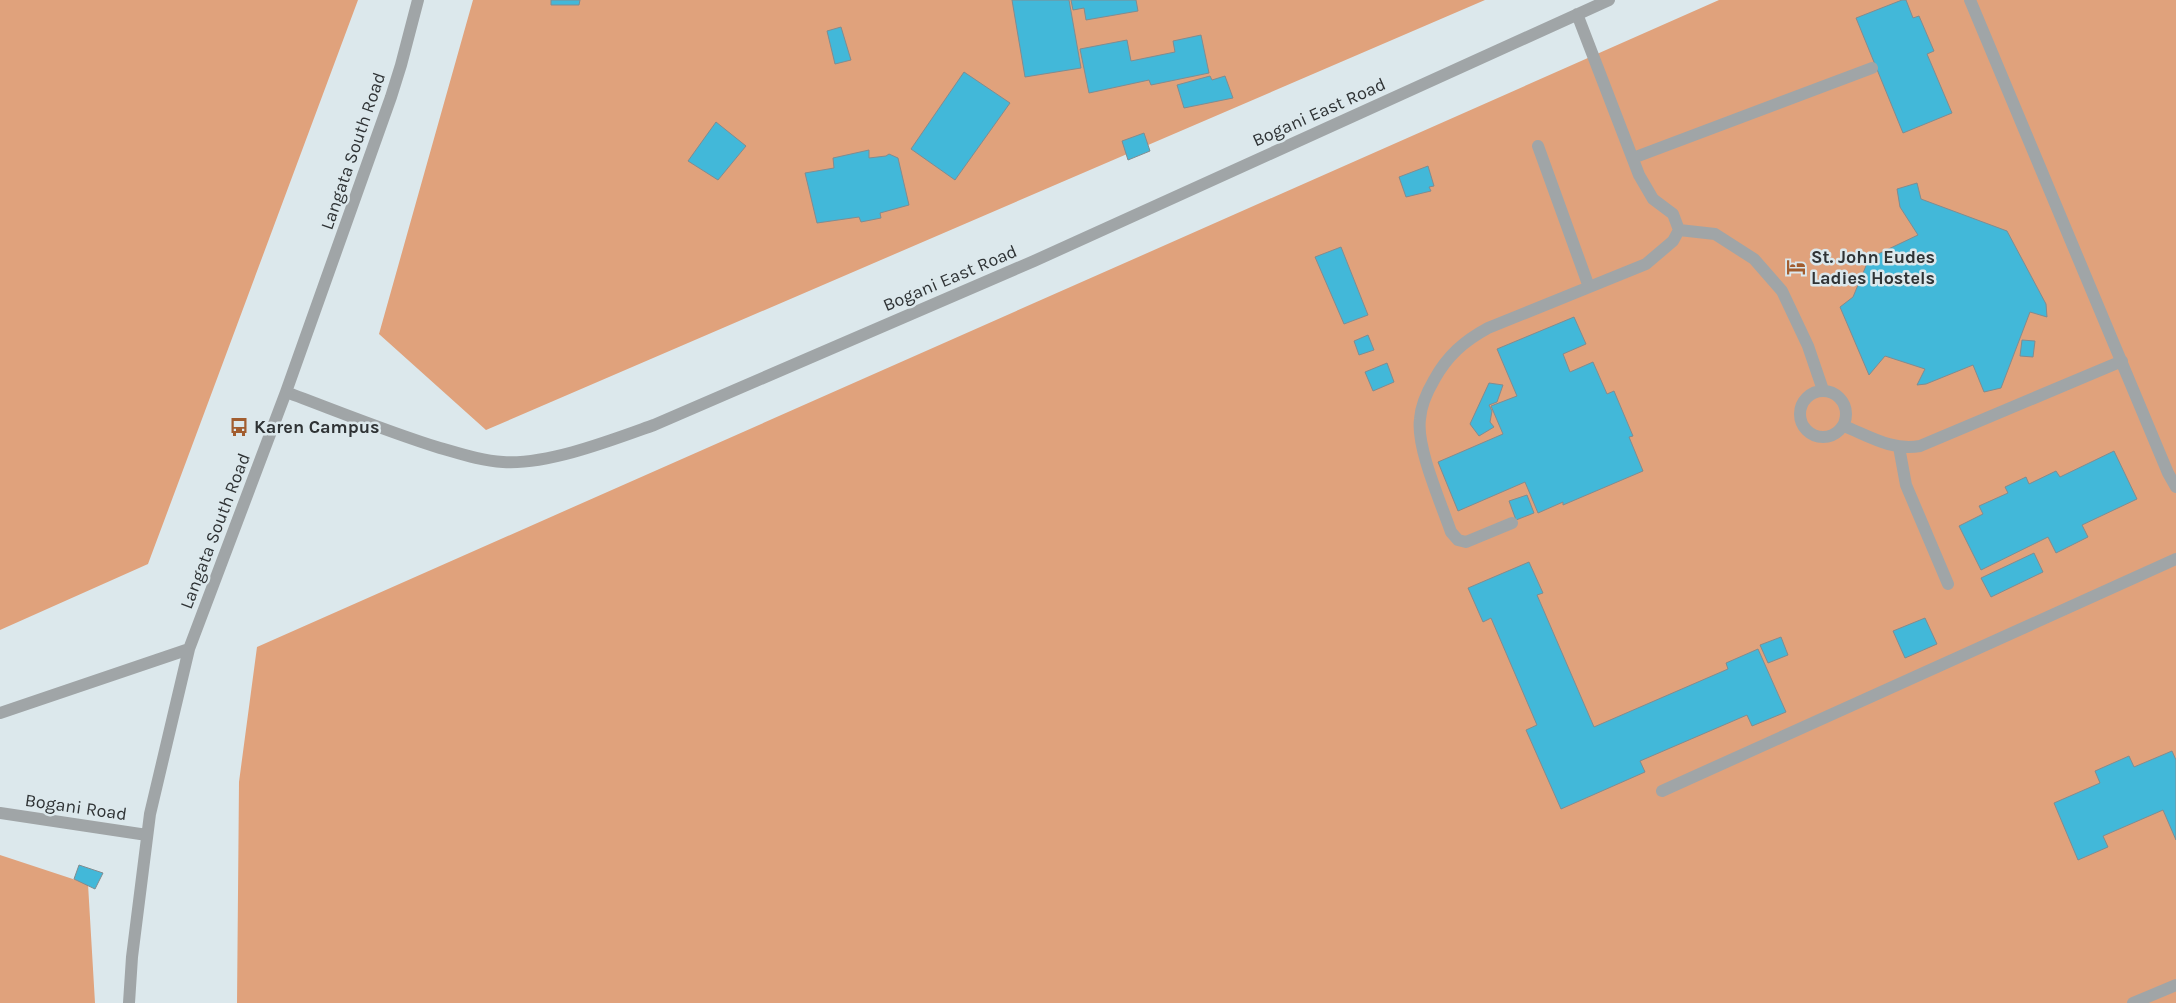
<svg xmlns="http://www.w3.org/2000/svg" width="2176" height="1003" font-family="Karla,sans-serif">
  <rect width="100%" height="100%" fill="#dce8ec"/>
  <path fill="#e0a27c" d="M0,0H358L148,564L0,630Z
    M473,0H1485L486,430L379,334Z
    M1719,0H2176V1003H237L239,782L257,647Z
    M0,855L88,884L95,1003H0Z"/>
  <path fill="#42b8d9" stroke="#818c90" d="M551,0H580L579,5H551Z
    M1012,0H1069L1081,68L1025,77Z
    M1071,0H1136L1138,11L1086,20L1084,8L1073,10Z
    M1902,0H1906L1913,18L1919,16L1934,51L1927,54L1952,113L1903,133L1856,18Z
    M841,27L851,60L835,64L827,31Z
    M1201,35L1209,73L1151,85L1149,80L1089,93L1080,49L1127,40L1131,61L1175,52L1173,41Z
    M964,72L1010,103L955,180L911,149Z
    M1210,76L1212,80L1225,76L1233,98L1184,108L1177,85Z
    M716,122L746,146L718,180L688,161Z
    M1144,133L1150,151L1128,160L1122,141Z
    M869,150V158L886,156L889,154L898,158L909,205L880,213L881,218L861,222L859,217L817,223L805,173L834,168L833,158Z
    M1428,166L1434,186L1429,187L1431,191L1406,197L1399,177Z
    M1917,183L1921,199L2007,231L2046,304L2047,317L2030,312L2001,388L1984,392L1973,365L1926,384L1917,385L1925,369L1885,356L1869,375L1840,307L1853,297L1868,261L1878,254L1918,235L1900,207L1897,189Z
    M1341,247L1368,315L1344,324L1315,257Z
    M1574,317L1586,344L1563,354L1570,372L1593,362L1607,394L1614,391L1633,436L1629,437L1643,471L1563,505V502L1538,513L1525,482L1458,511L1438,462L1503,434L1491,406L1517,396L1497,349Z
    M1368,335L1374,350L1359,355L1354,341Z
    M2022,340L2035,341L2033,357L2020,356Z
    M1387,363L1394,382L1373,391L1365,372Z
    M1489,383L1503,385L1497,402L1489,405L1492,411L1490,422L1494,427L1479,436L1470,424Z
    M2114,451L2137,499L2082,525L2088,537L2056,553L2048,537L1981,570L1959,526L1983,514L1979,506L2008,493L2005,487L2026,477L2029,484L2056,471L2060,477Z
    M1527,495L1534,513L1516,520L1509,501Z
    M2034,553L2043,572L1991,597L1981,578Z
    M1529,562L1543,593L1537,595L1594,727L1728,669L1726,663L1758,649L1786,712L1752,726L1747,715L1640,761L1645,772L1561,809L1526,730L1537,725L1491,618L1483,622L1468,588Z
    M1925,618L1937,644L1905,658L1893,631Z
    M1781,637L1788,655L1768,663L1760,645Z
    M2172,751L2176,760V840L2163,810L2103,836L2108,847L2078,860L2054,803L2100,783L2095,771L2129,756L2134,767Z
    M79,865L103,873L95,889L74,879Z"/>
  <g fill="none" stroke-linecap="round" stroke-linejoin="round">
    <path stroke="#a0a5a7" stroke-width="12" d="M1970,0L2168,473L2176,487
      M1577,14L1639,175L1653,199L1673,214L1679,230L1715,234L1754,259L1782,291L1808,346L1823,390
      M1538,146L1589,287
      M1633,158L1872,68
      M1800 414a23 23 0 1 1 46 0a23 23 0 1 1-46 0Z
      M286,392C337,411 388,432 440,448C461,454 482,461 503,462C548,465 612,440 654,425L1034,261L1609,0
      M1844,426C1869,436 1892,451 1920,446L2122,361
      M1899,447L1906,485L1948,584
      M1512,523L1466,542L1458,540L1451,532C1441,503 1416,447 1420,419C1421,404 1427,392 1434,380C1447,356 1464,341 1488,328L1646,264L1673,241L1679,230
      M0,713L189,649
      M1662,791L2176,559
      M0,813L147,835
      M129,1003L132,957L150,814L189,649L286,392L391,97L401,65L418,0
      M2133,1003L2176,985"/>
  </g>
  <defs>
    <g id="hotel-bare" transform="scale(1.5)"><path d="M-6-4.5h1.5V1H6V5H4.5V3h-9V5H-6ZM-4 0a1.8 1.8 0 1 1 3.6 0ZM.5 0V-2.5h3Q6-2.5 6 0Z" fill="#a25d2f" stroke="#dce8ec" stroke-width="2.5" paint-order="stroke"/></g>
    <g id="bus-bare" transform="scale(1.5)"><path d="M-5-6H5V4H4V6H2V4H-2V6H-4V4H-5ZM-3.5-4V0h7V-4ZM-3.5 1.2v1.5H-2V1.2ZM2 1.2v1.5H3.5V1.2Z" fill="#a25d2f" stroke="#dce8ec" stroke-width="2.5" paint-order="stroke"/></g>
  </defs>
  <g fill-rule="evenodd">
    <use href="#hotel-bare" x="1796" y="267"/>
    <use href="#bus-bare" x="239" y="427"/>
  </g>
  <g text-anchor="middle" stroke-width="5" stroke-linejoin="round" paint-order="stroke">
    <g font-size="18" fill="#2f3335" stroke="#dce8ec">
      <text transform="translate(1319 112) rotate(-24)" y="6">Bogani East Road</text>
      <text transform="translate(353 151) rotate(-71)" y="6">Langata South Road</text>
      <text transform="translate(950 278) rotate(-23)" y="6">Bogani East Road</text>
      <text transform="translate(215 531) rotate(-69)" y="6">Langata South Road</text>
      <text transform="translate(76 807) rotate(8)" y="6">Bogani Road</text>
    </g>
    <g font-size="18" font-weight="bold" fill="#2f3335" stroke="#dce8ec" text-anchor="start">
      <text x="1811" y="263">St. John Eudes<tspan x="1811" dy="21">Ladies Hostels</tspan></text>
      <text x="254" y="433">Karen Campus</text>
    </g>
  </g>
</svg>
